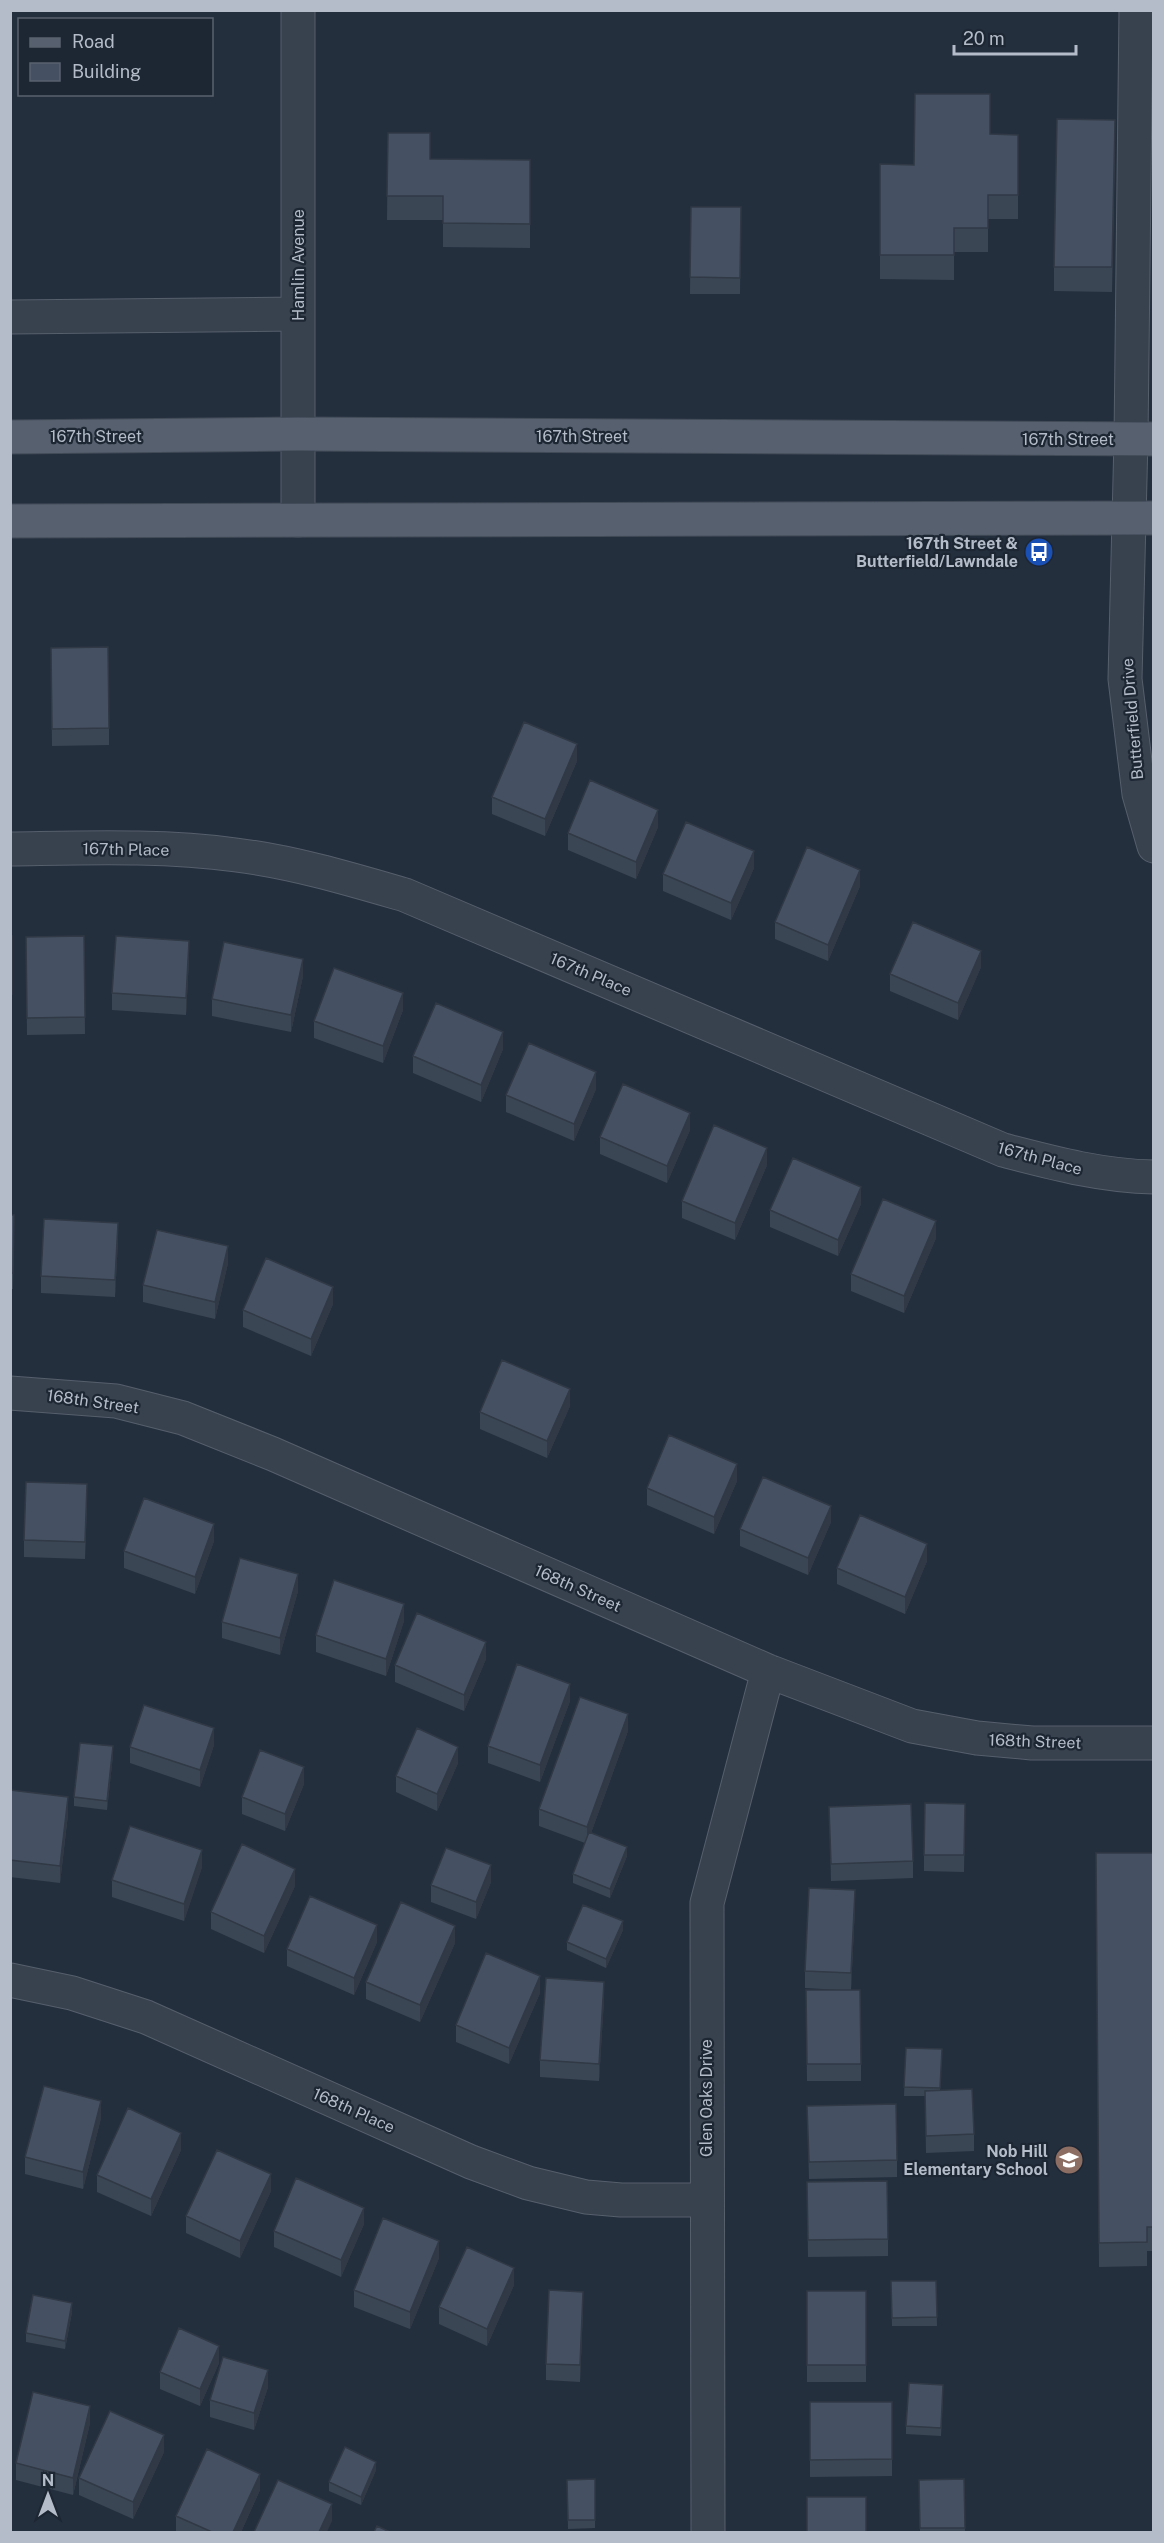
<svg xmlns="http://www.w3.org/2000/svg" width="1164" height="2543" font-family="'Public Sans',sans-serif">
  <rect width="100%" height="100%" fill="#242f3e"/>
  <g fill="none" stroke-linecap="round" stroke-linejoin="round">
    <g stroke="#565f6c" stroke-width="35">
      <path id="minor" d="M1136,10L1131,439L1125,679L1139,794L1154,846
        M10,317L298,314
        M298,520V10
        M10,849C85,848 161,845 236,855C293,862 350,879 405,895L1003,1150C1053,1163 1101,1176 1154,1177
        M10,1393L116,1401L183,1418L273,1454L768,1671L912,1726L977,1738L1032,1743H1154
        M10,1980L72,1993L146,2017L471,2162L528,2183L586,2197L621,2200H706
        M708,2532L707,1903L768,1671"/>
    </g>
    <g stroke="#414a57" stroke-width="35">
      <path id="major" d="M10,437L298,434L1154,439
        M10,521L1154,518"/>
    </g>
    <use href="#minor" stroke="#38414e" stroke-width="33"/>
    <use href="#major" stroke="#56606e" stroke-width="33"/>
  </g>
  <path fill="#3b4654" d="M388,133L430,159L530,160V248L443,247V220H387Z
    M990,134L1018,135V219H988V252H954V280L880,279V164L914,165Z
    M1115,144L1112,292L1054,291V267Z
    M691,207H741L740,294H690Z
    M51,648L109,728V745L52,746Z
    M577,761L545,836L492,814V797Z
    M658,827L636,879L568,850V833Z
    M754,868L731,920L663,891V874Z
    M860,886L828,961L775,939V922Z
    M10,936H12V1011H10Z
    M84,936L85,1034L27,1035L26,937Z
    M189,958L186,1015L112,1010V993Z
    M981,967L958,1020L890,991V974Z
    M303,976L291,1032L212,1016V999Z
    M403,1010L383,1063L314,1038V1021Z
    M503,1049L481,1102L413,1073V1056Z
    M596,1089L574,1141L506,1112V1095Z
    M690,1130L667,1183L600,1154V1137Z
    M767,1165L735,1240L682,1218V1201Z
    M861,1204L838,1256L770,1227V1210Z
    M10,1215H14L13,1289H10Z
    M936,1238L904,1313L851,1291V1274Z
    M118,1240L115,1297L41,1293V1276Z
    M228,1263L215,1319L143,1302V1285Z
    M333,1304L311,1356L243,1327V1310Z
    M570,1406L547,1458L480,1429V1412Z
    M737,1481L714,1534L647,1505V1488Z
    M87,1501L85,1559L24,1557V1540Z
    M831,1522L808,1575L740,1546V1529Z
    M214,1541L195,1594L124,1568V1551Z
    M927,1561L905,1614L837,1584V1568Z
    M298,1591L280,1655L222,1638V1622Z
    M404,1621L386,1676L316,1652V1635Z
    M486,1659L464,1711L395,1682V1665Z
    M570,1701L540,1782L488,1763V1746Z
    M628,1731L591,1833L627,1856L610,1898L573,1883V1874L585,1843L539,1826V1809Z
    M214,1745L200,1787L130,1763V1747Z
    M113,1755L107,1810L74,1806V1797Z
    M458,1763L437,1811L396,1792V1776Z
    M304,1784L285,1831L242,1814V1797Z
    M10,1790L68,1814L60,1883L10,1877Z
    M965,1804L964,1872L924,1871V1855Z
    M829,1807L913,1861V1878L831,1881Z
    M1096,1853H1154V2251H1147V2266L1099,2267Z
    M202,1867L184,1921L112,1897V1880Z
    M491,1882L476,1919L431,1902V1885Z
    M295,1886L264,1953L211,1929V1912Z
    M855,1906L851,1990L861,2064V2081H807L806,1990H841L805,1988V1971Z
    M623,1930L606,1968L567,1950V1942Z
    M377,1942L354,1995L287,1966V1949Z
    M455,1943L420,2022L366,1999V1982Z
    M540,1993L509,2064L456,2042V2025Z
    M604,1999L599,2081L540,2077V2060Z
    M906,2048L942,2049L940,2090L974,2134V2151L926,2153L925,2096H904Z
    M807,2106L897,2160V2177L809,2179Z
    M101,2118L83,2189L25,2174V2157Z
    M181,2150L151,2216L97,2192V2175Z
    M807,2182L888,2239V2256L808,2257Z
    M271,2191L240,2258L186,2233V2216Z
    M364,2224L341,2277L274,2247V2231Z
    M439,2258L410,2329L354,2307V2290Z
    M891,2281H936L937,2326H892Z
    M514,2285L487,2346L439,2324V2307Z
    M807,2291H866V2382H807Z
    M583,2309L580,2382L546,2380V2364Z
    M72,2312L65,2349L26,2342V2333Z
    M219,2363L200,2406L160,2389V2372Z
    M268,2387L254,2430L210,2417V2400Z
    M943,2394L941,2436L906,2434V2426Z
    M810,2402H892V2476L810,2477Z
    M90,2423L73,2495L16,2480V2463Z
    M164,2452L133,2519L79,2495V2478Z
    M376,2470L361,2505L329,2491V2482Z
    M595,2479V2528L568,2529L567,2480Z
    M964,2479L965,2532H920L919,2480Z
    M260,2490L241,2532H176V2516Z"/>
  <path fill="#303945" d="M577,744V761L545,836V819Z
    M658,810V827L636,879V862Z
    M754,851V868L731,920V903Z
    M860,870V886L828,961V945Z
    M189,941V958L186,1015V998Z
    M981,951V967L958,1020V1003Z
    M303,959V976L291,1032V1015Z
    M403,993V1010L383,1063V1046Z
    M503,1032V1049L481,1102V1085Z
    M596,1072V1089L574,1141V1124Z
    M690,1113V1130L667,1183V1166Z
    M767,1148V1165L735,1240V1223Z
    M861,1187V1204L838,1256V1240Z
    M936,1221V1238L904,1313V1296Z
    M118,1223V1240L115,1297V1280Z
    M228,1246V1263L215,1319V1302Z
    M333,1287V1304L311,1356V1339Z
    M570,1389V1406L547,1458V1441Z
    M737,1464V1481L714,1534V1517Z
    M831,1506V1522L808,1575V1558Z
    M214,1524V1541L195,1594V1577Z
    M927,1544V1561L905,1614V1597Z
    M298,1574V1591L280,1655V1638Z
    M404,1604V1621L386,1676V1659Z
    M486,1642V1659L464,1711V1695Z
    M570,1684V1701L540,1782V1765Z
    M628,1714V1731L587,1844V1827Z
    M214,1728V1745L200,1787V1770Z
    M113,1746V1755L107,1810V1801Z
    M458,1747V1763L437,1811V1794Z
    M304,1767V1784L285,1831V1814Z
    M68,1797V1814L60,1883V1866Z
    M627,1847V1856L610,1898V1889Z
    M202,1850V1867L184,1921V1904Z
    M491,1865V1882L476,1919V1902Z
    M295,1869V1886L264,1953V1936Z
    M855,1890V1906L851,1990V1973Z
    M623,1921V1930L606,1968V1959Z
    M377,1925V1942L354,1995V1978Z
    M455,1926V1943L420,2022V2005Z
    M540,1976V1993L509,2064V2048Z
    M604,1982V1999L599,2081V2064Z
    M101,2101V2118L83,2189V2172Z
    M181,2133V2150L151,2216V2199Z
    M271,2174V2191L240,2258V2241Z
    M364,2208V2224L341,2277V2260Z
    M439,2241V2258L410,2329V2312Z
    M514,2268V2285L487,2346V2329Z
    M583,2292V2309L580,2382V2365Z
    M72,2303V2312L65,2349V2341Z
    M219,2346V2363L200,2406V2389Z
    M268,2370V2387L254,2430V2413Z
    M90,2406V2423L73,2495V2478Z
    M164,2435V2452L133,2519V2502Z
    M376,2462V2470L361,2505V2497Z
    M260,2474V2490L241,2532H233Z
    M332,2504V2521L327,2532H319Z"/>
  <path fill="#455162" stroke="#303945" stroke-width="1.5" d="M915,94H990V134L1018,135V195H988V228H954V255H880V164L914,165Z
    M1057,119L1115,120L1112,267H1054Z
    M388,133H430V159L530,160V224L443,223V196H387Z
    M691,207H741L740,278L690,277Z
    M108,647L109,728L52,729L51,648Z
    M524,722L577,744L545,819L492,797Z
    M590,780L658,810L636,862L568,833Z
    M686,822L754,851L731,903L663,874Z
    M807,847L860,870L828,945L775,922Z
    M913,922L981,951L958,1003L890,974Z
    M10,936H12V994H10Z
    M84,936L85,1017L27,1018L26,937Z
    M116,936L189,941L186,998L112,993Z
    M224,942L303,959L291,1015L212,999Z
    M334,968L403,993L383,1046L314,1021Z
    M436,1003L503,1032L481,1085L413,1056Z
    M529,1043L596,1072L574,1124L506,1095Z
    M623,1084L690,1113L667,1166L600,1137Z
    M714,1125L767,1148L735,1223L682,1201Z
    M793,1158L861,1187L838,1240L770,1210Z
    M883,1199L936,1221L904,1296L851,1274Z
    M10,1215H14L13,1273H10Z
    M44,1219L118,1223L115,1280L41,1276Z
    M157,1230L228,1246L215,1302L143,1285Z
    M266,1258L333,1287L311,1339L243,1310Z
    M502,1360L570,1389L547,1441L480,1412Z
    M669,1435L737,1464L714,1517L647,1488Z
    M763,1477L831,1506L808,1558L740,1529Z
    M26,1482L87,1484L85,1542L24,1540Z
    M144,1498L214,1524L195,1577L124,1551Z
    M860,1515L927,1544L905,1597L837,1568Z
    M240,1558L298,1574L280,1638L222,1622Z
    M334,1580L404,1604L386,1659L316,1635Z
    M417,1613L486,1642L464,1695L395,1665Z
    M517,1664L570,1684L540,1765L488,1746Z
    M580,1697L628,1714L587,1827L539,1809Z
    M144,1705L214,1728L200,1770L130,1747Z
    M417,1728L458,1747L437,1794L396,1776Z
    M80,1743L113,1746L107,1801L74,1797Z
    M260,1750L304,1767L285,1814L242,1797Z
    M10,1790L68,1797L60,1866L10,1860Z
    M925,1803L965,1804L964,1855H924Z
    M911,1804L913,1861L831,1864L829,1807Z
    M130,1826L202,1850L184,1904L112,1880Z
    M589,1832L627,1847L610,1889L573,1874Z
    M242,1844L295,1869L264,1936L211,1912Z
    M446,1848L491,1865L476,1902L431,1885Z
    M1096,1853H1154V2227H1147V2242L1099,2243Z
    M809,1888L855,1890L851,1973L805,1971Z
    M310,1896L377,1925L354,1978L287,1949Z
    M401,1902L455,1926L420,2005L366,1982Z
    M583,1905L623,1921L606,1959L567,1942Z
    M486,1953L540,1976L509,2048L456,2025Z
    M546,1978L604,1982L599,2064L540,2060Z
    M806,1990H860L861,2064H807Z
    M906,2048L942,2049L940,2088L904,2087Z
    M44,2086L101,2101L83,2172L25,2157Z
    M972,2089L974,2134L926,2136L925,2091Z
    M896,2104L897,2160L809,2162L807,2106Z
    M128,2108L181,2133L151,2199L97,2175Z
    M217,2150L271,2174L240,2241L186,2216Z
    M296,2178L364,2208L341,2260L274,2231Z
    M887,2181L888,2239L808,2240L807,2182Z
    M383,2218L439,2241L410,2312L354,2290Z
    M467,2247L514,2268L487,2329L439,2307Z
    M891,2281H936L937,2317L892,2318Z
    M549,2290L583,2292L580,2365L546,2364Z
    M807,2291H866V2365H807Z
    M33,2295L72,2303L65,2341L26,2333Z
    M179,2328L219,2346L200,2389L160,2372Z
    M223,2357L268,2370L254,2413L210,2400Z
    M909,2383L943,2385L941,2428L906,2426Z
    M33,2392L90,2406L73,2478L16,2463Z
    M810,2402H892V2459L810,2460Z
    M110,2411L164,2435L133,2502L79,2478Z
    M345,2447L376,2462L361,2497L329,2482Z
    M207,2449L260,2474L233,2532H212L176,2516Z
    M595,2479V2520H568L567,2480Z
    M964,2479L965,2528H920L919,2480Z
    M278,2480L332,2504L319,2532H254Z
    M807,2497H866V2532H807Z
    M377,2526L390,2532H374Z"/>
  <defs>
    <g id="bus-disc" transform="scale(1.5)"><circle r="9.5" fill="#1a4fb4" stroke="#1d2633"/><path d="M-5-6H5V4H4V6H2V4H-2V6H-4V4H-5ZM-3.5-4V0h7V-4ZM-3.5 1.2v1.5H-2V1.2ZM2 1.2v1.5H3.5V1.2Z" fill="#fff"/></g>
    <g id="school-disc" transform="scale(1.5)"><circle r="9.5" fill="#8d6e63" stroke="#1d2633"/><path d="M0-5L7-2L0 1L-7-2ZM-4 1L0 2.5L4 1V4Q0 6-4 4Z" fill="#fff"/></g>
  </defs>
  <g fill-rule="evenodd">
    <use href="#bus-disc" x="1039" y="552"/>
    <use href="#school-disc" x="1069" y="2160"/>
  </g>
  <g text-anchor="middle" stroke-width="4.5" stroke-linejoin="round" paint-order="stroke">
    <g font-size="16" fill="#b4bcc9" stroke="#1d2633">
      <text transform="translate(298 265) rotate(-90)" y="6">Hamlin Avenue</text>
      <text x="96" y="442">167th Street</text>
      <text x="582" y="442">167th Street</text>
      <text x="1068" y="445">167th Street</text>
      <text transform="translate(1132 719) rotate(-95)" y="6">Butterfield Drive</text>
      <text transform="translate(126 849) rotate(1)" y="6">167th Place</text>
      <text transform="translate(591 974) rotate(23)" y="6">167th Place</text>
      <text transform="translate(1040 1158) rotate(15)" y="6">167th Place</text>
      <text transform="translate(93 1401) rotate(8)" y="6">168th Street</text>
      <text transform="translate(578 1588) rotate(24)" y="6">168th Street</text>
      <text transform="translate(1035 1741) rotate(2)" y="6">168th Street</text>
      <text transform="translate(706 2098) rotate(-90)" y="6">Glen Oaks Drive</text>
      <text transform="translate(354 2110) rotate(24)" y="6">168th Place</text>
    </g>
    <g font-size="16" font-weight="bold" fill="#b4bcc9" stroke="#1d2633" text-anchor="end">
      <text x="1018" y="549">167th Street &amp;<tspan x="1018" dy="18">Butterfield/Lawndale</tspan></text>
      <text x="1048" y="2157">Nob Hill<tspan x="1048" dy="18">Elementary School</tspan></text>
    </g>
  </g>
  <rect width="1164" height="2543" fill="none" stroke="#b4bcc9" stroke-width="24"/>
  <rect x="18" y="18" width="195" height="78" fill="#1d2633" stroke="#59626f" stroke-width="1.5"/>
  <rect x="30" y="38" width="30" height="9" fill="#56606e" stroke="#59626f" stroke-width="1.5"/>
  <text x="72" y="48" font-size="18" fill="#b4bcc9">Road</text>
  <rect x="30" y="63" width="30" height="18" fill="#455162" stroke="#59626f" stroke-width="1.5"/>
  <text x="72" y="78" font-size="18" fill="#b4bcc9">Building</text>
  <g transform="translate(48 2495)" stroke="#1d2633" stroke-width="4.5" paint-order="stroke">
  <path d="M0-4.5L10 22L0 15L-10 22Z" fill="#b4bcc9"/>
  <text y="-9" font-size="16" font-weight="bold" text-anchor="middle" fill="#b4bcc9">N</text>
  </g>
  <path d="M954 45v9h122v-9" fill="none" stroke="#b4bcc9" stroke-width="3"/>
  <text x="963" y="45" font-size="18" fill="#b4bcc9" stroke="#1d2633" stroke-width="4.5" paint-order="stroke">20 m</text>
</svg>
